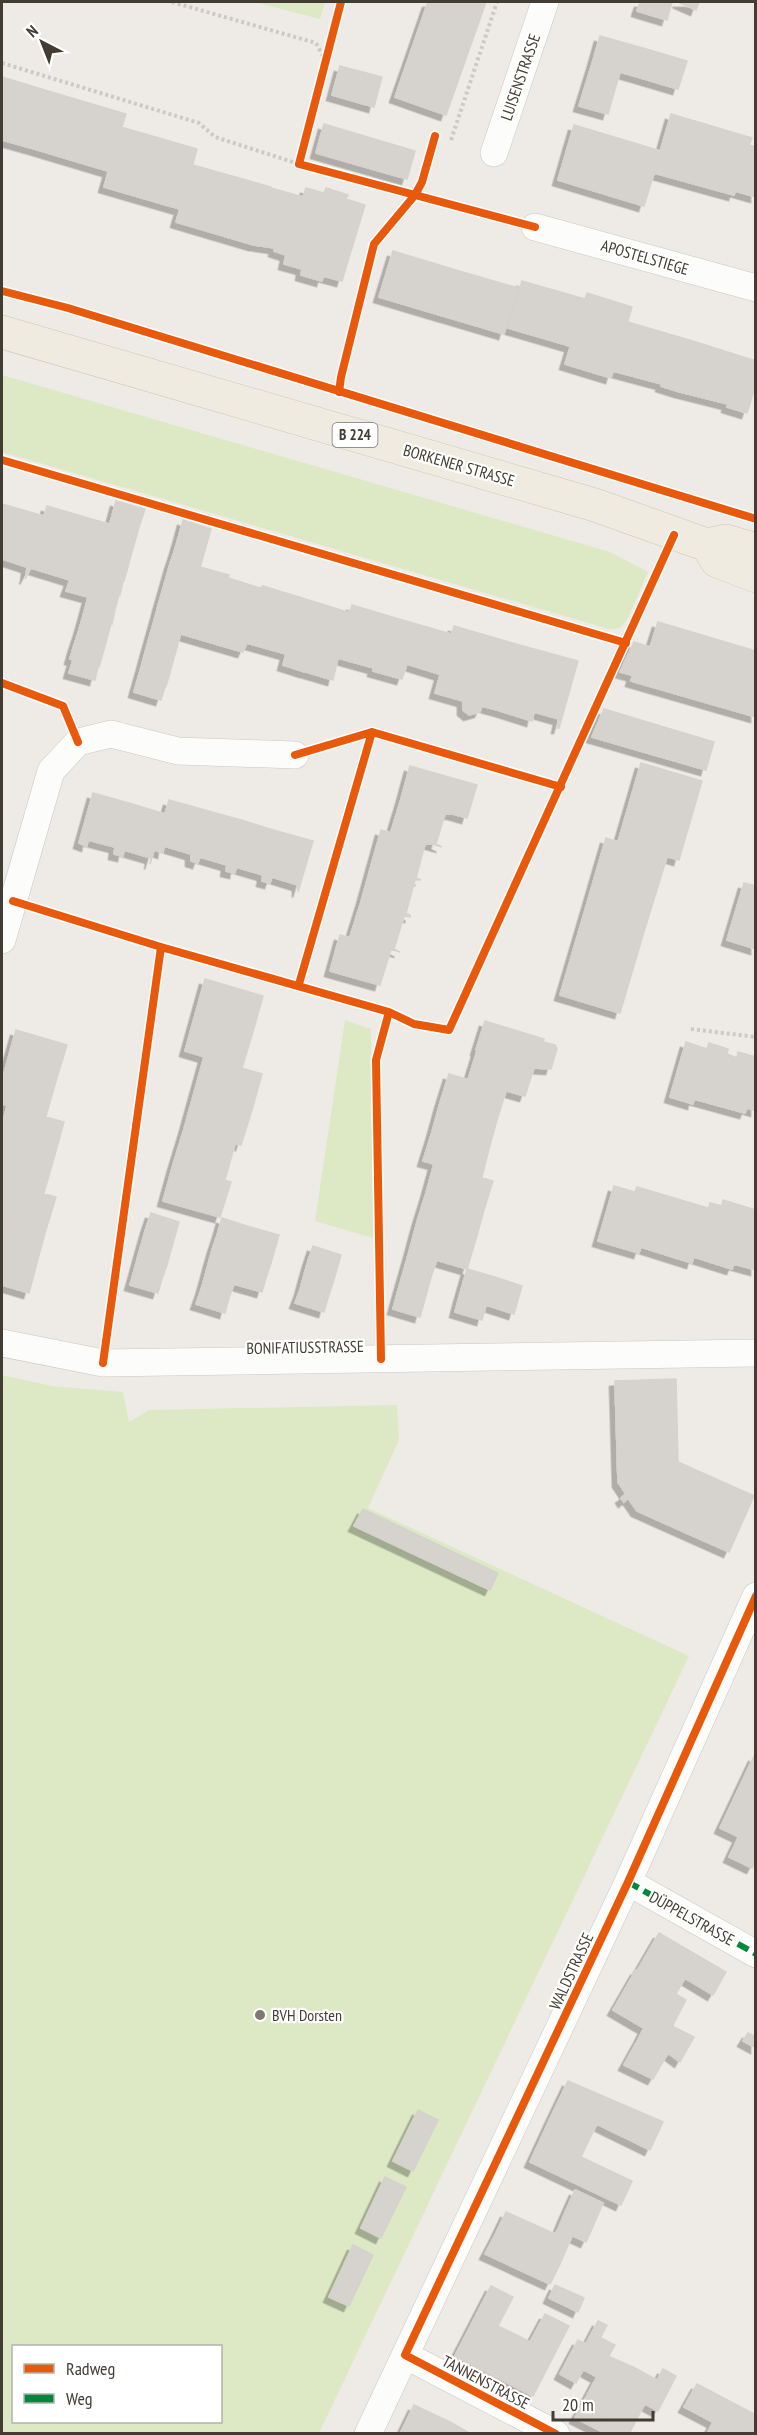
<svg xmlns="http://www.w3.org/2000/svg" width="757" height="2435" font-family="'PT Sans Narrow',sans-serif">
  <defs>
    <filter id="shadow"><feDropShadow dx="-5.5" dy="5.5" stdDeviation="0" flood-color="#0004"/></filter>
  </defs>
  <rect width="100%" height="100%" fill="#eeebe6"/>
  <path fill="#dce9c4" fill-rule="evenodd" d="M254,2H325L320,19Z
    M2,375L610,552L648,572L627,620L620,628L609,629L2,452Z
    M345,1020L371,1029L373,1238L315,1221Z
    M2,1375L52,1386L123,1392L129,1422L149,1410L397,1405L399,1440L368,1508L689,1656L319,2433L2,2434ZM14,2346H220V2422H14Z"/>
  <path fill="#d6d2cd" stroke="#d6d2cc" stroke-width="1.5" filter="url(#shadow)" d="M428,2H486L446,115L395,97Z
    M640,2H672L667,20L637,11Z
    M678,2H699L696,10Z
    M600,36L643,48L634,76L592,64Z
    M643,48L687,61L678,89L634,76Z
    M592,64L620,72L608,114L579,106Z
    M340,66L382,77L374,107L332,95Z
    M2,77L48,91L31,148L2,140Z
    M48,91L126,114L108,171L31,148Z
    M671,114L752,138L749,145L756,147V197L735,191L734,195L654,173Z
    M324,124L415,151L407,179L316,153Z
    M574,125L661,151L644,206L558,180Z
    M121,127L197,149L180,209L104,187Z
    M193,165L271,187L254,245L176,222Z
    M271,188L303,197L306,188L324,193L326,188L348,195L346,199L365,205L342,281L323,276L322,281L301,275L302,269L284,264L286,255L274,251L275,248L254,245Z
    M393,251L456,270L443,316L379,297Z
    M456,270L518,288L504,334L443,316Z
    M522,281L585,299L570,346L508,328Z
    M587,293L632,307L611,378L565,364Z
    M628,322L696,342L680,392L661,386L662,384L613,371Z
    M696,342L756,361V385L747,413L727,407L728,404L680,392Z
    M116,501L145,509L140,524L112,516Z
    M2,504L44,516L26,577L27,567L2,559Z
    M47,506L109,524L88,597L66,591L70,580L31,568L25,579Z
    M112,516L140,524L136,538L108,529Z
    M183,520L211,529L207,543L179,535Z
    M108,529L136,538L132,552L104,544Z
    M179,535L207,543L203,557L175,549Z
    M104,544L132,552L128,566L100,559Z
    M175,549L203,557L199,572L170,564Z
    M100,559L128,567L124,581L95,573Z
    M170,564L199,572L195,586L166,578Z
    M200,567L229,575L228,578L260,588L263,586L243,652L181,634Z
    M95,573L123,581L120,595L91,587Z
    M166,578L195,586L191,601L162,592Z
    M263,586L325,605L305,672L283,665L286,654L247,643L243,652Z
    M91,587L119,595L115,609L87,601Z
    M162,592L191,601L186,615L158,606Z
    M87,601L115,610L112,624L83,616Z
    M325,605L350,613L352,605L389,616L374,668L338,658L333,680L306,672Z
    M158,606L186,615L182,629L154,621Z
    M83,616L111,624L107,638L79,630Z
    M389,616L451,634L439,674L407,664L402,679L373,671Z
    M154,621L182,629L178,643L150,635Z
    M658,622L756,651V717L631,681L638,655L647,657Z
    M454,626L516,644L497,710L482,706L480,712L469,715L463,710V701L435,693Z
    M79,630L107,639L103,653L74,645Z
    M150,635L178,644L174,658L146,649Z
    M634,642L650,647L647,657L638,655L632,675L620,672Z
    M516,644L578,661L559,728H557L559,719L534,712L532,721L497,710Z
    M74,645L103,653L99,667L70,659Z
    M146,649L174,658L170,672L142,664Z
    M73,660L98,667L95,680L69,673Z
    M142,664L170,673L166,686L138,678Z
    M138,678L165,687L161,700L134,692Z
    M604,709L714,742L706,770L592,737Z
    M641,763L702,781L679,860L618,842Z
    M410,766L477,785L467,818L401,799Z
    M93,793L129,803L114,854L115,847L88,840L87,846L79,843Z
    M401,799L451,814H445L436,844L442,847L391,832Z
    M169,800L205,810L191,861V854L164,846L163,853L155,850Z
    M129,803L165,814L150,864L151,858L124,850L123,856L114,854Z
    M205,810L241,820L226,871L227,865L200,857L198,863L191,861Z
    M241,820L277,831L262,881L263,875L236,867L235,873L226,871Z
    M381,830L432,844H425L416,878L421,880L371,866Z
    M277,831L313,841L298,892V885L272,877L270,883L262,881Z
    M606,838L667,857L643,935L583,917Z
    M371,866L421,880H415L406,913L411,916L361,902Z
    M744,883L756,886V949L727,940Z
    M361,902L411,917L404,916L394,949L400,952L350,937Z
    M583,917L643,935L620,1013L560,995Z
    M340,935L391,949L380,985L330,971Z
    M205,979L263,996L253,1032L195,1015Z
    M195,1015L253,1032L242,1068L185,1051Z
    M485,1021L544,1039L543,1042L555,1045L557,1049L551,1069L534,1068L476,1050Z
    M16,1030L67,1045L56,1081L6,1066Z
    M686,1042L707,1049L709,1043L728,1049L727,1054L737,1058L738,1052L756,1057V1111L747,1108L745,1113L694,1099L693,1104L670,1097Z
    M477,1051L534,1068L525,1096L468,1080Z
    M204,1057L262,1074L252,1110L194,1093Z
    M6,1066L56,1081L46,1116L2,1104V1081Z
    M449,1074L506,1091L497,1120L440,1103Z
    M194,1093L252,1110L241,1145L184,1129Z
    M440,1103L497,1120L489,1149L432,1132Z
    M7,1106L64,1122L54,1158L2,1143V1125Z
    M184,1129L235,1144L225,1180L173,1165Z
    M432,1132L489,1149L482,1177L423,1161Z
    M2,1143L54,1158L44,1193L2,1182Z
    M434,1164L493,1181L484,1210L426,1193Z
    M173,1165L231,1182L220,1217L163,1201Z
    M2,1182L56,1197L45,1233L2,1220Z
    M614,1186L635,1192L637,1187L708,1208L692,1263L641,1247L639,1253L598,1241Z
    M426,1193L484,1210L476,1239L417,1222Z
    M723,1200L756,1210V1270L734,1264L732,1269L694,1257L710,1203L722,1206Z
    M151,1213L179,1222L175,1236L146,1228Z
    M222,1218L250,1227L246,1241L218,1232Z
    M2,1220L45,1233L29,1293L2,1285Z
    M417,1222L476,1239L467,1269L409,1252Z
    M250,1227L279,1235L275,1249L246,1241Z
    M146,1228L175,1236L171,1250L142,1242Z
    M218,1232L246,1241L242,1255L213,1247Z
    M246,1241L275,1249L271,1263L242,1255Z
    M142,1242L171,1250L167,1265L138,1256Z
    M313,1246L341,1255L337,1269L308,1261Z
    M213,1247L242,1255L238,1270L209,1261Z
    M409,1252L437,1260L432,1274L405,1266Z
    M242,1255L271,1263L266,1278L238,1270Z
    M138,1256L167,1265L162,1279L134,1271Z
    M209,1261L238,1270L234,1284L205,1276Z
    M308,1261L337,1269L333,1283L304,1275Z
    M405,1266L432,1274L428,1288L401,1280Z
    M467,1269L495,1277L491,1291L463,1283Z
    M238,1270L266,1278L262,1292L234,1284Z
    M134,1271L162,1279L158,1293L130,1285Z
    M304,1275L333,1283L328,1298L300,1290Z
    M205,1276L234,1284L229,1298L201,1290Z
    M495,1277L522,1286L518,1300L491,1291Z
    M401,1280L428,1288L424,1303L397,1294Z
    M463,1283L491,1291L486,1305L459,1297Z
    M201,1290L229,1298L225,1313L196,1304Z
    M300,1290L328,1298L324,1312L295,1303Z
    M491,1291L518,1300L514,1314L486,1305Z
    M397,1294L424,1303L420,1317L393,1309Z
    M459,1297L486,1305L482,1320L455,1312Z
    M676,1379L678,1462L754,1496L729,1552L637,1511L628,1498L624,1502L621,1498L626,1494L618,1482L615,1381Z
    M363,1509L498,1573L490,1590L354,1526Z
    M754,1756L756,1757V1801L737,1792Z
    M737,1792L756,1801V1845L720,1828Z
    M738,1838L756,1845V1860L752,1868L729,1857Z
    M659,1933L726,1972L713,1995L685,1978L676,1994L637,1971Z
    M636,1970L686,2000L673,2025L662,2021L654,2034L613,2010Z
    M662,2021L694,2037L680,2062L653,2042L640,2036L644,2028L654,2034Z
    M748,2033L756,2037V2048L743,2041Z
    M640,2036L668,2053L653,2079L624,2065Z
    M568,2081L663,2122L650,2150L597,2124L589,2140L549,2121Z
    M418,2110L438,2120L413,2171L393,2161Z
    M549,2121L589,2140L581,2157L632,2181L621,2205L530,2162Z
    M385,2177L406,2187L381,2238L361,2228Z
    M575,2190L603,2203L591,2231L563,2217Z
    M506,2212L555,2234L558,2229L572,2236L560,2264L496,2233Z
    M563,2217L591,2231L586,2242L558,2229Z
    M496,2233L560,2264L550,2284L485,2254Z
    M353,2245L373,2255L349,2306L329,2297Z
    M555,2285L584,2298L578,2312L549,2298Z
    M491,2286L513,2297L498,2326L515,2334L494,2376L455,2356Z
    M545,2314L569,2326L533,2396L494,2376L515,2334L530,2342Z
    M598,2321L607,2325L595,2348L586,2344Z
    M601,2338L615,2345L597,2377L584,2370Z
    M578,2340L595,2348L576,2383L560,2374Z
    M608,2356L633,2367L599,2430L575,2418Z
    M633,2367L657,2380L629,2434H605L599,2430Z
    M663,2369L676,2376L658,2411L645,2404Z
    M697,2384L756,2415V2434H707L713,2422L684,2407Z
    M414,2405L452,2423L471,2434H400Z"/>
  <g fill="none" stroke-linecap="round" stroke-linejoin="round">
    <g stroke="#cac7c2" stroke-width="28">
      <path id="minor" d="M494,153L545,2
        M535,227L756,288
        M2,940L51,771L78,742L111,734L178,751L295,755
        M2,1343L103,1363L756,1353
        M628,1882L756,1954
        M405,2355L556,2434
        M368,2434L628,1882L756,1596"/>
    </g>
    <g stroke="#d0c6b3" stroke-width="34">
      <path id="primary" d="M2,332L595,505L707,545L726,541L756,550
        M707,545L717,561L756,576"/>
    </g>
    <path stroke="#cccac5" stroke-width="4" stroke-dasharray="3 3" stroke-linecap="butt" d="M172,2L316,43L326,62
      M2,63L199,123L215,137L299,164
      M451,140L497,2
      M691,1029L756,1037"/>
    <use href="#minor" stroke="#fcfcfb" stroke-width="27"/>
    <use href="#primary" stroke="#f0ebe1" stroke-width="33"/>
    <path stroke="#00873e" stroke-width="6" stroke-dasharray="12 6" stroke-linecap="butt" d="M628,1882L756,1954"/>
    <g stroke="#fff" stroke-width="11">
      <path id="cycleway" d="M341,2L299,164L535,227
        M2,291L68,308L756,519
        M339,392L341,377L374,244L415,195L422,182L435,136
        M2,460L626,643
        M2,683L63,706L78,742
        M295,755L372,732L561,787
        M13,901L161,947L389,1012
        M299,984L372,732
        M381,1359L376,1060L389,1012L414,1024L449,1030L674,535
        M103,1363L161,947
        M556,2434L405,2355L628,1882L756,1596"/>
    </g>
    <use href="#cycleway" stroke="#e8590c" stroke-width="8"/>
  </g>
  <circle fill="#7f7971" stroke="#fff" stroke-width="2" cx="260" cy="2015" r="6"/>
  <g text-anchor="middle" stroke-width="4.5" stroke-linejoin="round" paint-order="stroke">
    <rect fill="#fff" stroke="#7b7670" stroke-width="1.5" x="332.5" y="423" width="45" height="24" rx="4.5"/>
    <g font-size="15" font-weight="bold" fill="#433c32">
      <text x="355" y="440">B 224</text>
    </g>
    <g font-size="16" fill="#433c32" stroke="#fff">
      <text transform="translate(520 77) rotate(-71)" y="6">LUISENSTRASSE</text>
      <text transform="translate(645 257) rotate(16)" y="6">APOSTELSTIEGE</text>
      <text transform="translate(459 465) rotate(16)" y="6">BORKENER STRASSE</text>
      <text transform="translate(305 1347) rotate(-1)" y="6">BONIFATIUSSTRASSE</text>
      <text transform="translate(692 1918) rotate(29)" y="6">DÜPPELSTRASSE</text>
      <text transform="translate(571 1971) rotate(-65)" y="6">WALDSTRASSE</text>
      <text transform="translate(486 2382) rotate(28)" y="6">TANNENSTRASSE</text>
    </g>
    <g font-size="16" fill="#433c32" stroke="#fff" text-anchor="start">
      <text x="272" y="2021">BVH Dorsten</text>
    </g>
  </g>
  <rect width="757" height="2435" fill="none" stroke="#433c32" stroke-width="6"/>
  <rect x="12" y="2345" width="210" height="78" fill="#ffffff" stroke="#b4b1ad" stroke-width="1.5"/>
  <rect x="24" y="2364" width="30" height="9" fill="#e8590c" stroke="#b4b1ad" stroke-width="1.5"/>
  <text x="66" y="2375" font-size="18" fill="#433c32">Radweg</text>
  <rect x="24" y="2394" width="30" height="9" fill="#00873e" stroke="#b4b1ad" stroke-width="1.5"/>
  <text x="66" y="2405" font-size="18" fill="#433c32">Weg</text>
  <g transform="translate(42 42) rotate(318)" stroke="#ffffff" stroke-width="4.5" paint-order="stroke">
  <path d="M0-4.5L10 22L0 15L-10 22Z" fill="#433c32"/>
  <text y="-9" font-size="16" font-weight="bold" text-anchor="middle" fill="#433c32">N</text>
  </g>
  <path d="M553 2411v9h100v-9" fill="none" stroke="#433c32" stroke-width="3"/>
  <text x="562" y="2411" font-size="18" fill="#433c32" stroke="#ffffff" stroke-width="4.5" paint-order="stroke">20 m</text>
</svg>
